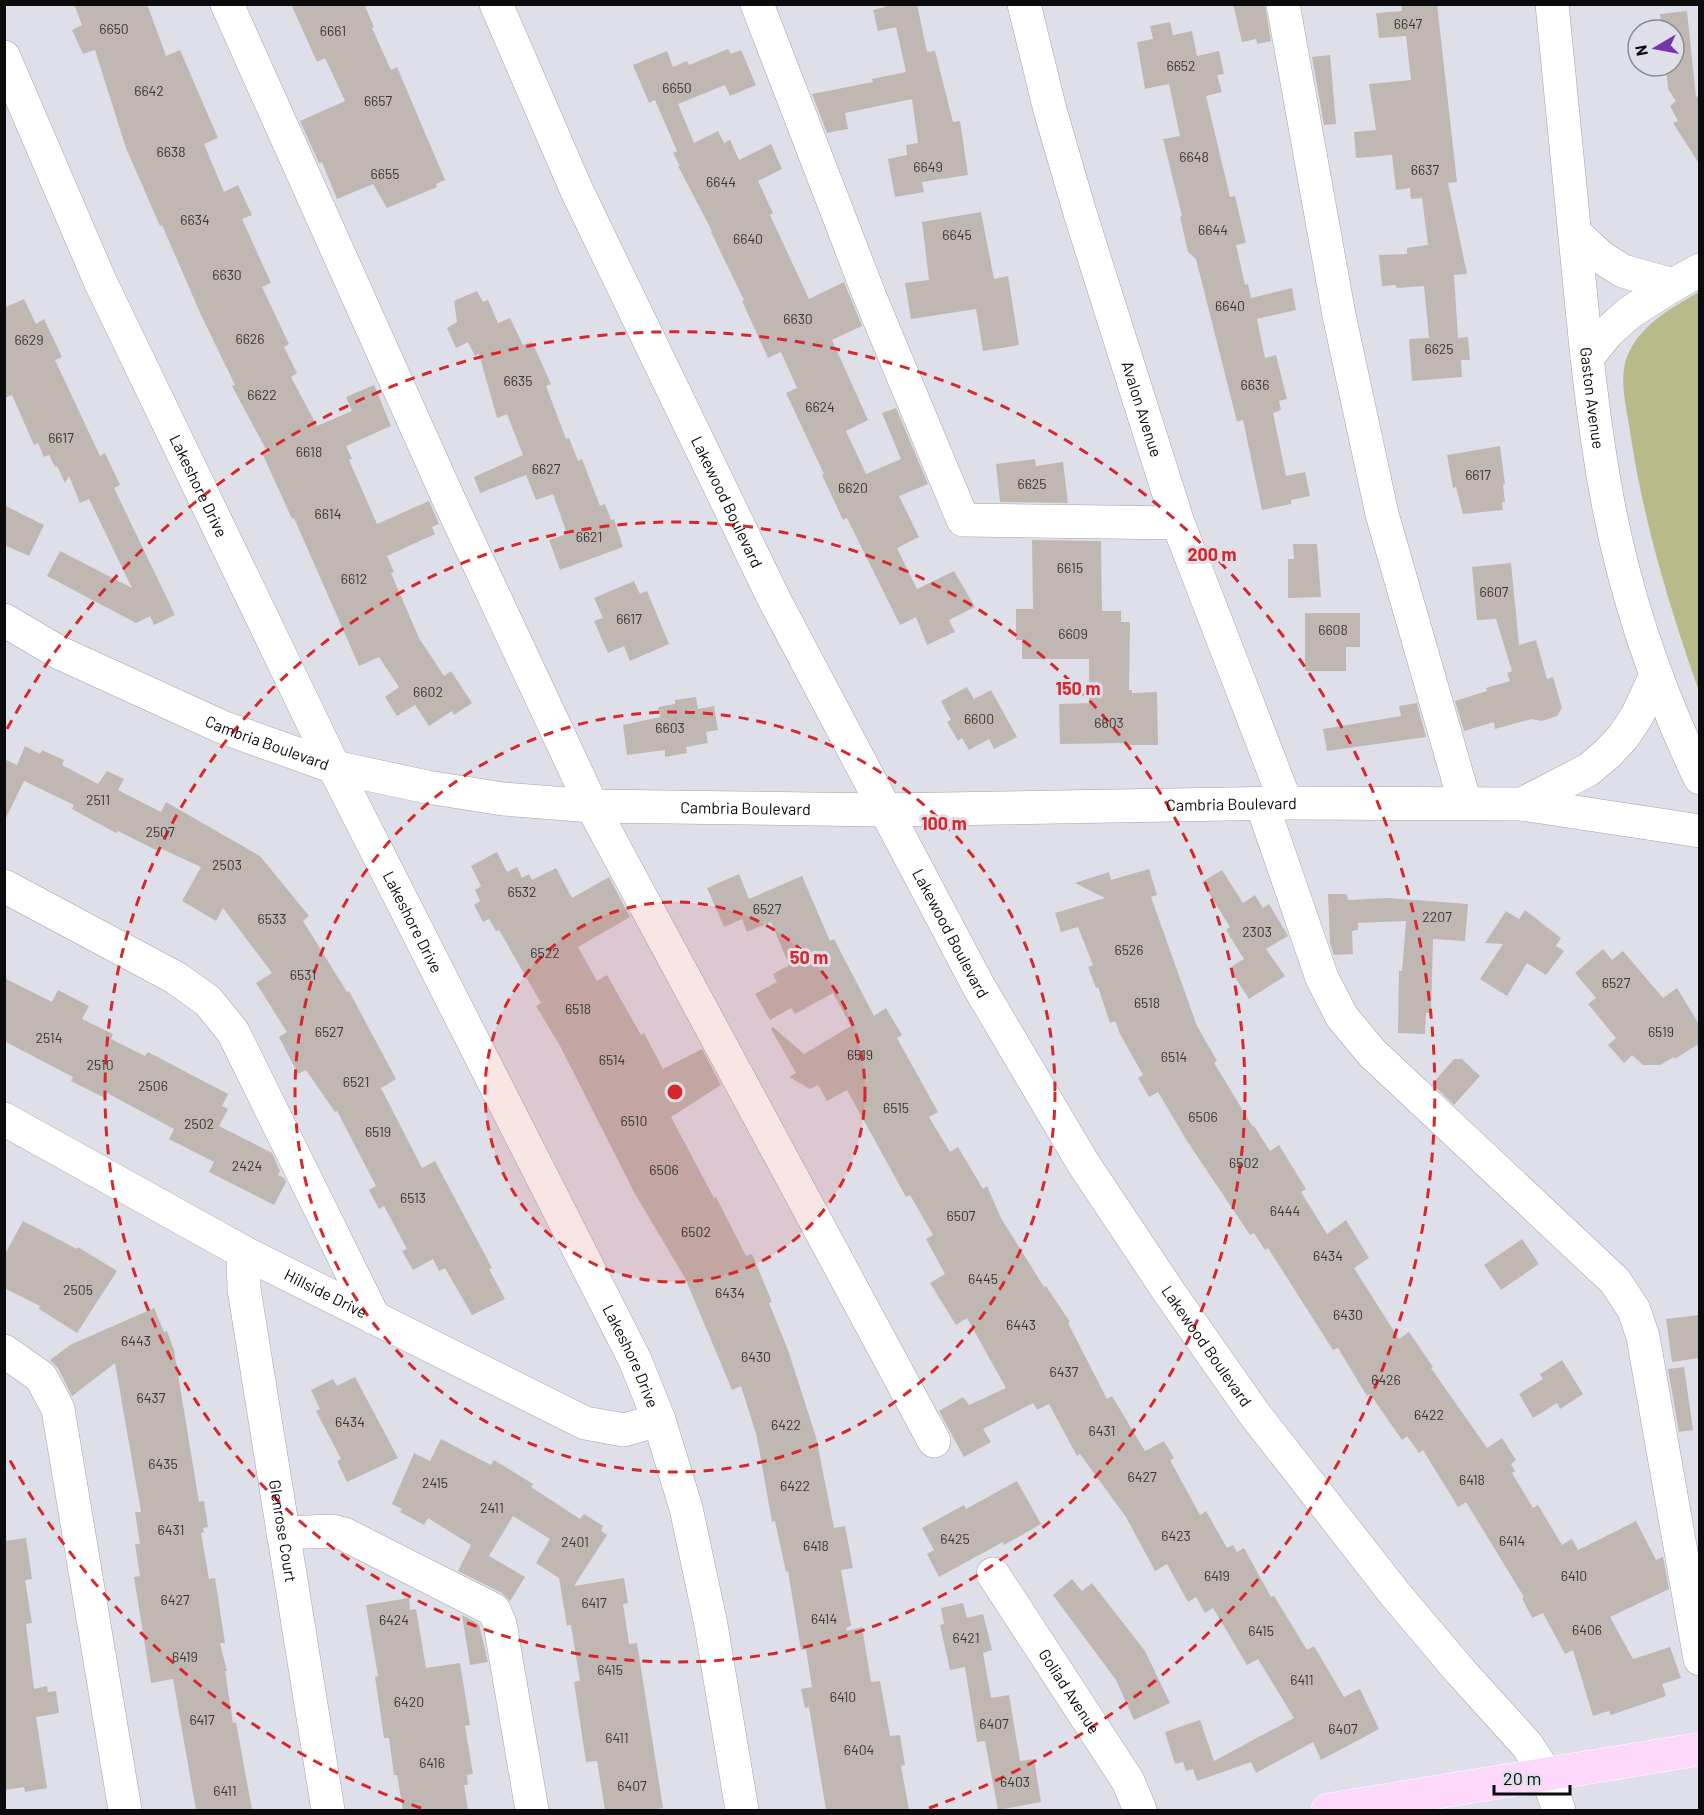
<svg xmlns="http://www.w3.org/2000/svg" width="1704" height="1815" font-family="Barlow,sans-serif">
  <rect width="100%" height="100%" fill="#dfdfe9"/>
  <path fill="#b8ba8a" d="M1699,292V691C1669,606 1643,520 1630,431C1626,405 1617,374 1630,350C1645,322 1673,307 1699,292Z"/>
  <path fill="#c1b7b2" d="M74,4H147L166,56L180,50L218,138L204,144L224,192L238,185L252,215L242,219L271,283L262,287L289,344L284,347L297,373L291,377L317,426L352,411L346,397L374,385L391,426L346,446L352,459L349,460L377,524L429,501L439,524L432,527L435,534L387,556L394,572L391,573L419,638L444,676L451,671L472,703L454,715L452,711L429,726L415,705L397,716L385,697L399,687L379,657L359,666L294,518L292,519L263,455L268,453L232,386L235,385L201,315L162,225L160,226L126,148L95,50L83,54L72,30L82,25Z
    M291,4H364L374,27L372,28L391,70L397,67L445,180L436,184L437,187L387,208L373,184L337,199L322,162L319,163L300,121L345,101L325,58L317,62Z
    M885,4H917L927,52L935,51L953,122L960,121L968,175L922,182L924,192L895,197L888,159L907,155L906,145L918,143L912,99L845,113L848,129L827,133L812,94L873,82L872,79L906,72L896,27L878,31L873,10L885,7Z
    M1233,4H1265L1271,41L1257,44L1256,39L1242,42Z
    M1402,4H1437L1457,182L1448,183L1467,274L1454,275L1458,338L1468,337L1470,360H1461L1462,377L1412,381L1409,339L1429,338L1424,286L1396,288V285L1382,286L1379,255L1407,254V248L1428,245L1422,198L1411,199L1410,188L1396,190L1392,155L1356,158L1354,132L1376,130L1369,84L1411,80L1406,36L1379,38L1376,13L1402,11Z
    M1687,11L1696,97L1700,95V165L1673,123L1678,121L1670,106L1676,101L1668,89L1666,66H1674V30H1662L1660,14Z
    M1170,22L1173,35L1192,31L1197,56L1219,51L1224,74L1217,75L1222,92L1206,96L1230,197L1235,196L1246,243L1236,245L1245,285L1248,284L1251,298L1292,288L1296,310L1257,319L1265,358L1276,355L1287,399L1279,401L1281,410L1273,413L1286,476L1305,472L1310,496L1291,500V504L1262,510L1243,420L1237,422L1196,259L1188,252L1180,217L1182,216L1163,139L1180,136L1169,84L1145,89L1137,42L1153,39L1150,26Z
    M728,49L731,54L741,50L756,85L730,96L725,85L678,104L694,143L718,131L724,143L730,140L739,160L771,144L782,169L758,181L773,213L770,215L809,299L844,282L862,326L832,340L868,420L846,431L866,474L901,459L882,413L896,408L928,484L899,496L919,537L897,548L917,589L954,571L975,607L949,620L955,632L927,645L916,617L900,625L847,518L843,520L822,475L824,474L786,393L797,388L781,352L768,358L742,301L744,300L711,232L712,231L678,166H680L673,153L677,151L655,100L649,103L633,65L667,51L673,67L687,61L689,65Z
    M1330,55L1336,124L1324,125L1312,57Z
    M981,212L994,279L1008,276L1019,345L983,351L976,309L911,319L905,283L929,280L922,222Z
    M477,291L483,302L488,300L498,323L510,318L523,345L532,342L551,384L546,386L566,439L569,438L578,461L582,459L600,506L605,504L611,520L614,519L623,547L560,570L549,540L567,534L553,494L536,500L526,475L480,493L474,477L523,455L507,414L497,418L479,354L475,356L468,342L456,348L447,328L457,322L454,301Z
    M24,299L36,324L44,319L62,357L55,360L100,456L105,453L120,485L114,488L175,615L154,625L150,616L136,623L47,576L60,551L132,588L89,499L80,503L69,476L65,483L57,466L55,467L49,455L44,457L38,443L34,445L12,395L4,398V308Z
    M1500,446L1505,484L1503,485L1505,502H1502L1503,510L1463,514L1456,487L1453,488L1447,455Z
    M1035,459L1036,466L1063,462L1068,503L1000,502L996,464Z
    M4,505L44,525L29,556L4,545Z
    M1032,540L1101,541L1102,611H1121V622H1130L1129,690H1132V693L1157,692L1158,745H1125V743L1060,744L1059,704L1089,703V659H1022V640H1016V609H1033Z
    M1293,544H1317L1321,597L1288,598V559H1294Z
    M1511,563L1519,645L1536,640L1547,679L1553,677L1562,708L1557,716L1542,721L1531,719L1495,729L1494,722L1464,731L1455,701L1487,691L1486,688L1510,681L1507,673L1512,671L1496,619L1477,620L1472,567Z
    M634,581L640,594L647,591L669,644L630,661L624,646L608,653L594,621L603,618L594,598Z
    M1305,613H1360V647H1346V671H1305Z
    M967,687L974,699L991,690L1017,737L994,749L989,739L969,750L962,738L958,741L947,722L951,720L941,701Z
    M696,697L698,709L714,706L718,730L706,732L708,743L686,747L687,753L665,757V750L627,755L623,725L660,717L658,707L675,704V700Z
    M1417,703L1426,737L1327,751L1323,729L1401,716L1399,706Z
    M25,746L40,754L42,750L64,760L62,765L98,784L107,771L124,779L118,790L161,812L166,802L260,856L309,916L303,921L347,992L349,991L396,1079L381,1088L422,1168L435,1161L492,1268L489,1269L505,1299L472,1315L445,1268L439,1271L433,1259L413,1270L402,1251L407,1249L384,1206L379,1209L369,1190L376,1186L337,1111L335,1112L306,1070L298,1074L279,1037L287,1032L256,983L272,973L223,908L216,921L182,901L201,867L160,848L158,851L118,831L116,833L72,809L74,805L24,781L4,822V759L17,765Z
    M497,852L507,872L517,867L522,878L529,874L532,880L556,868L572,898L609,877L630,917L578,947L597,981L607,975L641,1035L644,1033L663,1069L702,1049L721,1085L671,1117L714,1198L716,1197L746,1256L752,1254L772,1302L769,1303L788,1350L816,1437L834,1528L845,1526L853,1568L841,1570L851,1626L846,1628L847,1631L862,1627L871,1682L880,1681L890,1736L900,1735L905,1765L901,1766L909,1810H826L809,1707L805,1708L801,1689L812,1687L806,1649L801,1650L788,1571L786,1572L775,1521L772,1522L757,1437L741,1386L732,1390L685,1278L635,1194L559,1044L536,1006L541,1003L499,930L496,931L489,919L483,922L474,905L480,901L475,890L481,886L471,866Z
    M1149,869L1157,895L1151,897L1197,1026L1217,1061L1214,1063L1253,1127L1254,1126L1270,1151L1279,1145L1306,1189L1301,1192L1327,1234L1346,1220L1369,1258L1354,1268L1399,1339L1409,1332L1433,1367L1431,1368L1487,1448L1502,1438L1516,1460L1511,1464L1515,1471L1512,1473L1533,1508L1538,1505L1562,1545L1572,1539L1578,1550L1636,1521L1656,1560L1663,1557L1669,1589L1610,1617L1633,1659L1670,1647L1681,1678L1662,1684L1666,1696L1611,1715L1609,1711L1593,1716L1573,1650L1565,1654L1543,1613L1532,1618L1522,1598L1524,1597L1466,1502L1458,1507L1423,1450L1419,1453L1407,1436L1402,1440L1370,1394L1367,1396L1338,1348L1333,1350L1268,1248L1265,1250L1254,1233L1250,1235L1187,1141L1158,1092L1149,1097L1138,1078L1143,1075L1120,1034L1115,1021L1110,1023L1098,987L1096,988L1088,967L1093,965L1078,927L1061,932L1055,913L1105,898L1075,883L1109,872L1111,880Z
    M1222,870L1243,903L1255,895L1263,908L1269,904L1288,936L1266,949L1285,976L1249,999L1229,968L1244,959L1226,930L1230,927L1202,882Z
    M739,874L749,899L802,876L830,941L834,939L874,1016L886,1008L902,1035L897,1038L938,1112L929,1117L950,1152L958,1147L983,1189L987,1186L1001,1218L1044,1287L1046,1286L1070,1322L1068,1323L1107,1399L1112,1396L1145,1451L1164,1441L1174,1458L1170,1460L1200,1515L1206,1511L1227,1548L1233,1545L1237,1552L1244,1548L1271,1597L1274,1596L1307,1650L1314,1646L1344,1697L1360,1689L1379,1729L1321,1760L1313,1742L1256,1773L1251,1762L1197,1781L1193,1769L1186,1771L1183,1762L1175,1764L1165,1732L1200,1720L1214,1761L1294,1718L1258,1659L1247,1665L1213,1608L1205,1613L1196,1597L1188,1602L1167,1564L1155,1571L1126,1517L1080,1454L1077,1456L1049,1404L1037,1410L1033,1403L983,1429L991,1442L964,1457L939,1411L963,1397L969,1405L1006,1388L967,1318L956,1325L930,1283L945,1274L926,1239L933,1235L910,1195L906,1197L847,1090L827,1101L818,1085L810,1089L789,1077L796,1073L771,1029L773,1027L804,1054L851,1026L833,993L795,1014L791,1008L770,1020L755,994L777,982L773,974L789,965L771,922L747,932L742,919L724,927L707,888Z
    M1328,894H1347L1348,900L1388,898L1468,904L1465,941L1433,939L1431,1013H1426L1425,1034L1398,1033L1399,971H1402L1406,921L1358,923V930L1352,931L1353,954L1334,955L1330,943Z
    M1525,910L1561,938L1556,946L1564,951L1546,975L1527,963L1507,996L1480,979L1503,944L1485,943L1506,911L1519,919Z
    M1603,949L1612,960L1623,951L1663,998L1677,988L1700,1026V1043L1675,1059L1674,1057L1660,1065H1643L1632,1055L1624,1063L1608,1045L1616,1038L1588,1004L1596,998L1575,973Z
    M4,978L52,1002L58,990L89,1006L82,1019L113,1034L111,1039L145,1056L148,1052L228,1094L222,1106L228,1109L219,1126L272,1153L280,1171L278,1175L284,1178L286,1182L274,1205L209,1172L214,1162L169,1139L174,1129L107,1093L105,1098L71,1081L73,1077L4,1041Z
    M1454,1059H1462L1480,1076L1454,1105L1432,1084Z
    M23,1221L77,1249L78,1247L117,1271L77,1333L39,1309L40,1306L4,1288V1256Z
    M1522,1239L1539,1264L1501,1290L1484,1265Z
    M154,1308L164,1332L167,1331L174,1350L199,1502L204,1501L208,1527L203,1528L204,1532L201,1533L209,1579L215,1578L225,1643H220L227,1671H225L233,1723L236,1722L252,1810H196L173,1679L151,1683L134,1577L140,1576L135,1544H140L135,1512H141L115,1363L72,1396L58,1368L50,1360L70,1345Z
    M1699,1315V1358L1672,1362L1666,1319Z
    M1562,1360L1583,1394L1560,1409L1557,1403L1533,1418L1519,1394L1543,1379L1540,1374Z
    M1684,1367L1693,1430L1679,1432L1668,1369Z
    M355,1377L398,1458L347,1482L337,1461L341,1459L316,1411L320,1409L311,1390L333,1379L337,1386Z
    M441,1439L491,1465L494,1460L533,1484L531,1487L580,1519L584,1514L603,1526L601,1531L607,1535L574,1586L624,1578L628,1603L623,1604L629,1644L637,1643L663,1808L648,1810H605L597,1761L586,1762L574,1682L580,1681L571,1625L567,1626L559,1578L536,1563L550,1539L513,1516L489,1556L525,1577L510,1601L502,1593L458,1571L471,1545L428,1518L424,1525L400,1512L402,1509L392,1504L414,1453L430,1461Z
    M1017,1481L1041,1524L1004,1545L1003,1542L939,1577L927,1554L934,1550L922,1528L964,1505L966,1509Z
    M26,1538L32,1579L25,1580L32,1623L26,1624L34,1689L47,1686L48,1692L56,1691L59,1713L36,1717L47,1788L25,1792L24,1787L4,1790V1541Z
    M1072,1579L1082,1591L1092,1583L1145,1651L1170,1703L1134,1720L1116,1680L1053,1595Z
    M409,1598L410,1610L416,1609L426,1668L460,1663L470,1725L465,1726L473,1774L467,1775L468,1785H464L468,1810H403L397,1775H394L389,1738H384L375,1677L378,1676L366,1605Z
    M963,1603L967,1618L983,1614L992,1650L983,1653L991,1698L1009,1695L1020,1761L1034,1759L1041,1802L998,1810L985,1741L977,1742L965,1667L950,1670L940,1625L944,1624L941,1608Z
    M462,1615L479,1624L488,1662L470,1665Z"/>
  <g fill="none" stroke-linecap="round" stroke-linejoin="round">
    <g stroke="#a2a2ac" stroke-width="34">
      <g id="minor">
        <path d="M227,4L450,502L592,806L934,1441"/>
        <path id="s1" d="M496,4L577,191L774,599L979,987L1083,1163L1169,1292L1253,1412L1395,1594L1461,1672L1527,1745L1546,1774L1559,1810"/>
        <path d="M757,4L870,297L963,520L1178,523"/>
        <path id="s2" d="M1024,4L1050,110L1080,213L1178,523L1286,803"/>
        <path d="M1283,4L1339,315L1382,514L1465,803"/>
        <path id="s3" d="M1552,4C1560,89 1569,173 1577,257C1585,341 1593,425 1609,508C1627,600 1659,693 1700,778"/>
        <path id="s4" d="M4,57L100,281L334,767L635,1360L659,1420L686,1508L711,1625L742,1810"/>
        <path d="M1575,233L1602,258L1623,271L1673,285L1629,313L1608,332L1587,358"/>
        <path d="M1673,285L1700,270"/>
        <path id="s5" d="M4,620L60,653L222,727L334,767L427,787L503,799L592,806L883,810L1286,803L1522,804L1588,770L1607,754L1623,737L1637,716L1656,675"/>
        <path d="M1262,804L1322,978L1342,1017L1372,1053L1615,1281L1634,1310L1643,1337L1700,1659"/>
        <path d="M1522,804L1700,831"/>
        <path d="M4,886L176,978L208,1001L233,1032L374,1318"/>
        <path id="s6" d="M4,1119L243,1252L585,1423L624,1430L659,1420"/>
        <path id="s7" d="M243,1252L244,1289L328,1810"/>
        <path d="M4,1351L41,1377L58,1409L125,1810"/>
        <path d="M283,1533L332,1531L344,1534L494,1610L500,1624L532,1810"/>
        <path id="s8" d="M993,1574L1128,1781L1140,1810"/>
      </g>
    </g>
    <g stroke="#fff" stroke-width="34">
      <path id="major" d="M1328,1810L1700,1749"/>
    </g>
    <use href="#minor" stroke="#fff" stroke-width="33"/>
    <use href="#major" stroke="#fdd8fa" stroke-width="33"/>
  </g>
  <circle cx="675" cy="1092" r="190" fill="#d62828" fill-opacity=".12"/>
  <g fill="none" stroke="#d62828" stroke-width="3" stroke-dasharray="10 8">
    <circle cx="675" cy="1092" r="190"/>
    <circle cx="675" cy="1092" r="380"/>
    <circle cx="675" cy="1092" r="570"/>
    <path d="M421 1808A760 760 0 0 1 7 1455M7 729A760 760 0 1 1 929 1808"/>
  </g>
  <g text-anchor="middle" stroke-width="6" stroke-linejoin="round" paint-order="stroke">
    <g font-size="14" fill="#383637">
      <text x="1408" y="29">6647</text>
      <text x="114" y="34">6650</text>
      <text x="333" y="36">6661</text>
      <text x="1181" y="71">6652</text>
      <text x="677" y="93">6650</text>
      <text x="149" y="96">6642</text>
      <text x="378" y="106">6657</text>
      <text x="171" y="157">6638</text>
      <text x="1194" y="162">6648</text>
      <text x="928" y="172">6649</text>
      <text x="1425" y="175">6637</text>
      <text x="385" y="179">6655</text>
      <text x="721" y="187">6644</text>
      <text x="195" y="225">6634</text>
      <text x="1213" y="235">6644</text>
      <text x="957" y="240">6645</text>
      <text x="748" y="244">6640</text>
      <text x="227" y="280">6630</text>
      <text x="1230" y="311">6640</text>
      <text x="798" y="324">6630</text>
      <text x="250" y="344">6626</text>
      <text x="29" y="345">6629</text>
      <text x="1439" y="354">6625</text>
      <text x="518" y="386">6635</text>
      <text x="1255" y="390">6636</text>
      <text x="262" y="400">6622</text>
      <text x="820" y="412">6624</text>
      <text x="61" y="443">6617</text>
      <text x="309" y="457">6618</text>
      <text x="546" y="474">6627</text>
      <text x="1478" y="480">6617</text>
      <text x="1032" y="489">6625</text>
      <text x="853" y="493">6620</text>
      <text x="328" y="519">6614</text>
      <text x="589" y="542">6621</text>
      <text x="1070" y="573">6615</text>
      <text x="354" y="584">6612</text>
      <text x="1494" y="597">6607</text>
      <text x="629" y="624">6617</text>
      <text x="1333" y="635">6608</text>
      <text x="1073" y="639">6609</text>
      <text x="428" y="697">6602</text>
      <text x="979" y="724">6600</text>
      <text x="1109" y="728">6603</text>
      <text x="670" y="733">6603</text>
      <text x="98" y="805">2511</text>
      <text x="160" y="837">2507</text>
      <text x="227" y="870">2503</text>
      <text x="522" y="897">6532</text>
      <text x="767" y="914">6527</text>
      <text x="1437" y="922">2207</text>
      <text x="272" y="924">6533</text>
      <text x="1257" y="937">2303</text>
      <text x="1129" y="955">6526</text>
      <text x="545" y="958">6522</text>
      <text x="303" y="980">6531</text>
      <text x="1616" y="988">6527</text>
      <text x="1147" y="1008">6518</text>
      <text x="578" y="1014">6518</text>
      <text x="329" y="1037">6527</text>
      <text x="1661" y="1037">6519</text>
      <text x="49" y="1043">2514</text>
      <text x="860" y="1060">6519</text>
      <text x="1174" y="1062">6514</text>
      <text x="612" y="1065">6514</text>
      <text x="100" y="1070">2510</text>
      <text x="356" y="1087">6521</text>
      <text x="153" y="1091">2506</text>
      <text x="896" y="1113">6515</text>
      <text x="1203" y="1122">6506</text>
      <text x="634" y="1126">6510</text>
      <text x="199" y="1129">2502</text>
      <text x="378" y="1137">6519</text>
      <text x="1244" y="1168">6502</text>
      <text x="247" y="1171">2424</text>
      <text x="664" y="1175">6506</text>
      <text x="413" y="1203">6513</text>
      <text x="1285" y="1216">6444</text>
      <text x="961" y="1221">6507</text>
      <text x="696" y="1237">6502</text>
      <text x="1328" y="1261">6434</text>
      <text x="983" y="1284">6445</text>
      <text x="78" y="1295">2505</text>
      <text x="730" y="1298">6434</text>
      <text x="1348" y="1320">6430</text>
      <text x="1021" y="1330">6443</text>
      <text x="136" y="1346">6443</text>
      <text x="756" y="1362">6430</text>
      <text x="1064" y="1377">6437</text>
      <text x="1386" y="1385">6426</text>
      <text x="151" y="1403">6437</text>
      <text x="1429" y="1420">6422</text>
      <text x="350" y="1427">6434</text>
      <text x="786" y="1430">6422</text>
      <text x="1102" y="1436">6431</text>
      <text x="163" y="1469">6435</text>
      <text x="1142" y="1482">6427</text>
      <text x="1472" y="1485">6418</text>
      <text x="435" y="1488">2415</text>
      <text x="795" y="1491">6422</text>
      <text x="492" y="1513">2411</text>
      <text x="171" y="1535">6431</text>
      <text x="1176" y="1541">6423</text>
      <text x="955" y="1544">6425</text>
      <text x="1512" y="1546">6414</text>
      <text x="575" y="1547">2401</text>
      <text x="816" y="1551">6418</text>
      <text x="1217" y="1581">6419</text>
      <text x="1574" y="1581">6410</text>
      <text x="175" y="1605">6427</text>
      <text x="594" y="1608">6417</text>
      <text x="824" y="1624">6414</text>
      <text x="394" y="1625">6424</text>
      <text x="1587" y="1635">6406</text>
      <text x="1261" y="1636">6415</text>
      <text x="966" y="1643">6421</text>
      <text x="185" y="1662">6419</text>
      <text x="610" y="1675">6415</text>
      <text x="1302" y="1685">6411</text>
      <text x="843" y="1702">6410</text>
      <text x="409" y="1707">6420</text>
      <text x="202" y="1725">6417</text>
      <text x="994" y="1729">6407</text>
      <text x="1343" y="1734">6407</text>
      <text x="617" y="1743">6411</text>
      <text x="859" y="1755">6404</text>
      <text x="432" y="1768">6416</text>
      <text x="1015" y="1787">6403</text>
      <text x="632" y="1791">6407</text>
      <text x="225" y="1796">6411</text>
    </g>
    <g font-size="16" fill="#0b0b0e" stroke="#dfdfe9">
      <text dy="6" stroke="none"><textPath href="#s3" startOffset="396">Gaston Avenue</textPath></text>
      <text dy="6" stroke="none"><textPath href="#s2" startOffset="422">Avalon Avenue</textPath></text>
      <text dy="6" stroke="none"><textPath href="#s4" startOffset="471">Lakeshore Drive</textPath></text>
      <text dy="6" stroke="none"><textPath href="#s1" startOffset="549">Lakewood Boulevard</textPath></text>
      <text dy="6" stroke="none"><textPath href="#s5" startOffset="291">Cambria Boulevard</textPath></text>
      <text dy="6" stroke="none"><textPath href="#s5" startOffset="1263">Cambria Boulevard</textPath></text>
      <text dy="6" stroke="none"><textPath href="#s5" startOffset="777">Cambria Boulevard</textPath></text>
      <text dy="6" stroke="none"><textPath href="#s4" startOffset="957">Lakeshore Drive</textPath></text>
      <text dy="6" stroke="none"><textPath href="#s1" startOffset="1035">Lakewood Boulevard</textPath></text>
      <text dy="6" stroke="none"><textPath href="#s6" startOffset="366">Hillside Drive</textPath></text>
      <text dy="6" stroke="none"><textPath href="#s1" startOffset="1521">Lakewood Boulevard</textPath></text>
      <text dy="6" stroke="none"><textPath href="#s4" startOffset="1443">Lakeshore Drive</textPath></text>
      <text dy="6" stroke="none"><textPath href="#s7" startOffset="282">Glenrose Court</textPath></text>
      <text dy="6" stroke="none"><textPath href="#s8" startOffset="140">Goliad Avenue</textPath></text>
    </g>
  </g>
  <circle cx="675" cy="1092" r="9" fill="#d62828" stroke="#dfdfe9" stroke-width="3"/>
  <g font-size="18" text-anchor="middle" font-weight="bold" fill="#d62828" stroke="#dfdfe9" stroke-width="6" stroke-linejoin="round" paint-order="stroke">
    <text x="1212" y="561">200 m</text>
    <text x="1078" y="695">150 m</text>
    <text x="944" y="830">100 m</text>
    <text x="809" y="964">50 m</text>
  </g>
  <rect width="1704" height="1815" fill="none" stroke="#0b0b0e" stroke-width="12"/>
  <g transform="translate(1656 48) rotate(260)"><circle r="28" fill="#dfdfe9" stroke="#8a8a91" stroke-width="1.5"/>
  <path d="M0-4.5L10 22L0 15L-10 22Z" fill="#7436ab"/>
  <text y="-9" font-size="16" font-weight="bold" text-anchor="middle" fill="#0b0b0e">N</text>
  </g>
  <path d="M1494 1785v9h76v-9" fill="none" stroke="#0b0b0e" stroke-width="3"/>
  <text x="1503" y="1785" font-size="18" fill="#0b0b0e" stroke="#dfdfe9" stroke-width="4.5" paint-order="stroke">20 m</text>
</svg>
